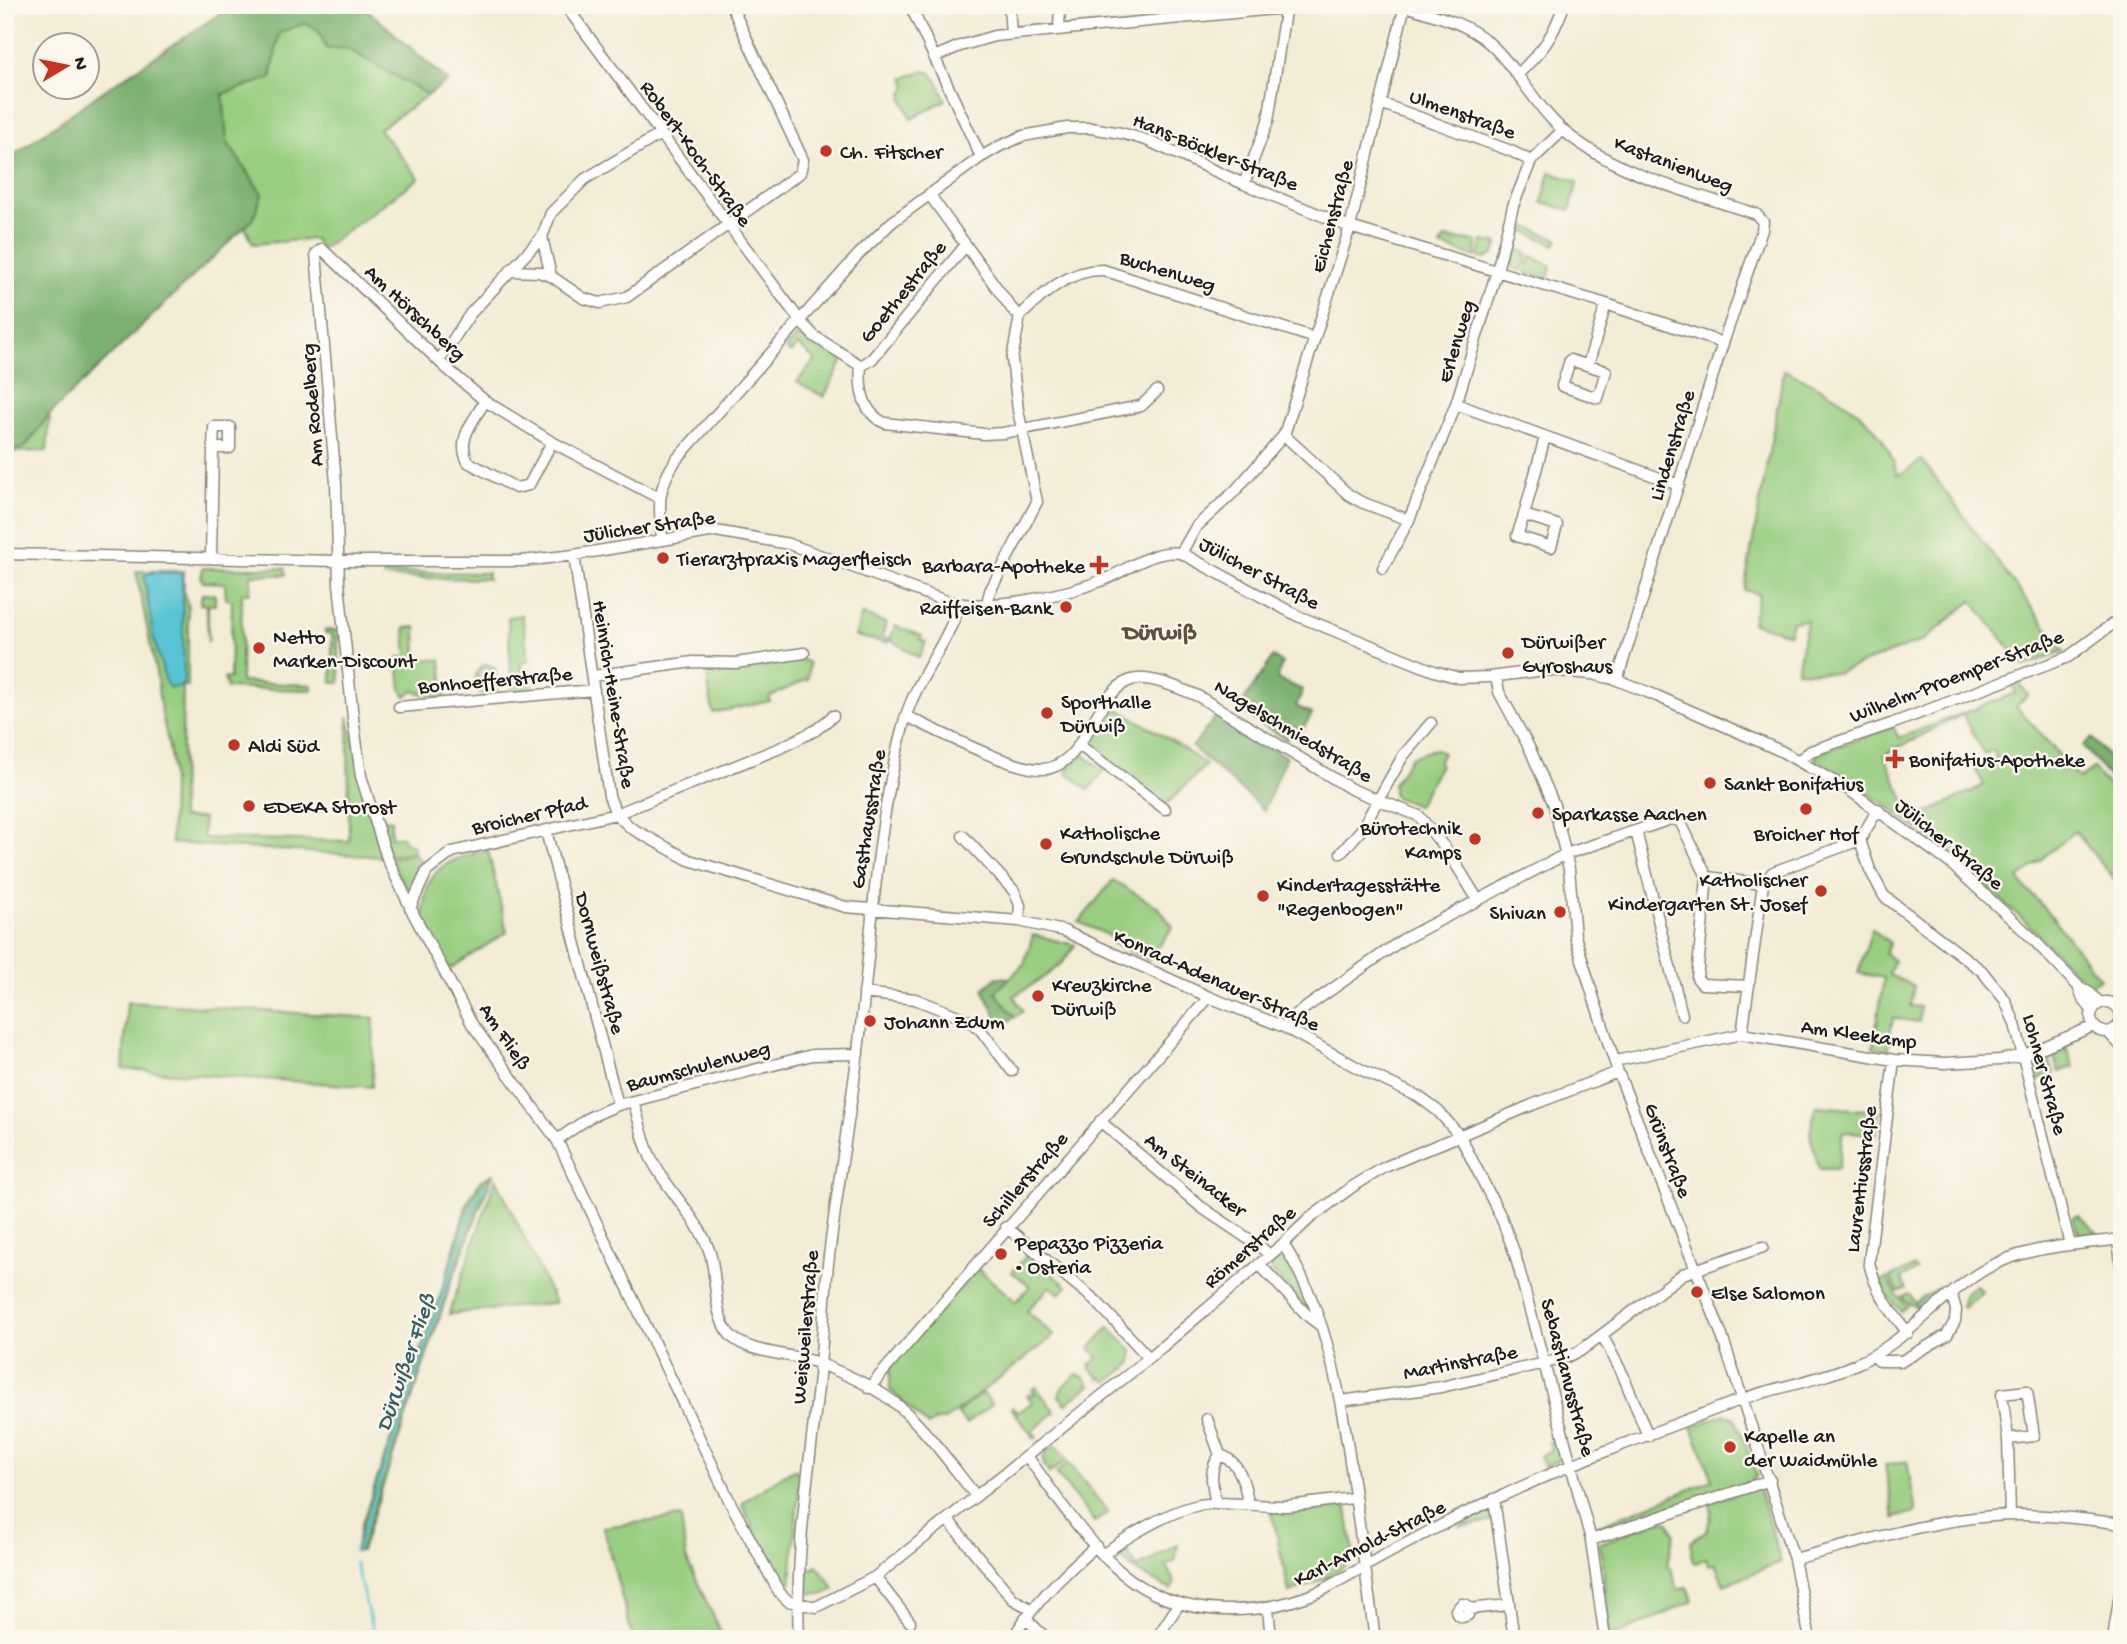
<svg xmlns="http://www.w3.org/2000/svg" width="2127" height="1644" font-family="'Gochi Hand',sans-serif">
  <rect width="100%" height="100%" fill="#fbf7ec"/>
  <filter id="ink" filterUnits="userSpaceOnUse"><feTurbulence type="fractalNoise" baseFrequency=".0143" numOctaves="2"/><feDisplacementMap in="SourceGraphic" scale="14" xChannelSelector="R" yChannelSelector="G"/><feConvolveMatrix kernelMatrix="1 2 1 2 8 2 1 2 1" color-interpolation-filters="sRGB"/></filter>
  <filter id="wash" filterUnits="userSpaceOnUse"><feTurbulence type="fractalNoise" baseFrequency=".00686" numOctaves="4" result="noise"/><feDisplacementMap in="SourceGraphic" scale="28" xChannelSelector="R" yChannelSelector="G"/><feGaussianBlur stdDeviation="1.57" result="paint"/><feColorMatrix in="noise" values="0 0 0 0 0 0 0 0 0 0 0 0 0 0 0 0 0 1.4 0 .05"/><feComposite in="paint" operator="in"/></filter>
  <g filter="url(#wash)">
    <rect width="100%" height="100%" fill="#f3ecd5"/>
    <path fill="#98ce80" stroke="#5a754e" stroke-width="2" fill-rule="evenodd" d="M305,22L428,95L379,129L419,178L322,249L314,239L253,244L245,227L253,219L262,194L227,142L223,94L271,78L279,33Z
      M923,71L930,72L936,79L946,100L911,119L902,97L907,86L904,78Z
      M1550,172L1578,182L1570,210L1542,203Z
      M1517,223L1558,239L1555,245L1524,231L1517,249L1528,254L1521,271L1512,267L1510,250Z
      M1445,238L1477,242L1476,257L1440,246Z
      M1482,241L1498,243L1493,255L1485,259L1479,258Z
      M1531,256L1551,266L1548,279L1525,272Z
      M800,336L844,359L824,397L797,382L815,360L798,345L791,353L785,348L794,338Z
      M1784,370C1834,393 1883,416 1897,474L1903,473L1922,460L2064,651L2024,666L1972,601L1924,640L1837,673L1797,671L1807,620L1792,622L1789,634L1752,623L1759,594L1744,590Z
      M50,414L47,451L6,452L25,447Z
      M203,568H285L286,575H251L250,593H242L241,682L312,685V690L227,688L224,678H230L232,600L226,599L225,583L203,582L201,578Z
      M136,571H184V594L188,605V686H183L181,818H203V838L349,841L348,716L382,857L171,843C171,816 173,787 171,760C168,734 158,709 158,683Z
      M384,572L488,573V579L422,578L421,576V578L384,577Z
      M202,594H213L215,596V605H208V643L207,605L200,604Z
      M862,614L886,623L882,637L889,640L888,643L855,636Z
      M522,615L529,661L521,663L522,670H530L533,690L512,691L508,617Z
      M895,626L922,636L920,640L926,642L919,658L890,639Z
      M416,627L417,659L441,660L445,697L438,698L413,691L406,696L401,689L398,658L407,657L405,628Z
      M325,630H337L340,683H332V634L325,633Z
      M801,659L809,663L808,679L769,697L770,701L713,713L707,677Z
      M487,664L495,668L499,689L493,693L480,694C474,682 473,669 487,664Z
      M2018,681L2028,695L2016,706L2080,779L2093,768L2122,803V889L2075,831L2018,879L2052,917L2100,979L2088,986L2034,930L1956,859L1886,805L1817,763L1815,758L1821,752L1893,727L1899,738L2016,693L2012,684ZM1963,714L1984,754L1993,750L1997,758L1974,767L1984,785L1913,820L1884,755Z
      M1112,705L1174,742L1206,765L1167,804L1088,745L1086,741Z
      M1434,749L1443,753L1438,763L1440,765L1417,806L1395,797L1393,794V784L1411,757Z
      M1081,753L1104,770L1089,790L1066,772Z
      M376,818L391,820V837H402L404,841L413,846V851L389,856Z
      M488,850L507,932L450,969C442,958 431,945 426,932C423,924 423,913 424,905C427,864 454,859 488,850Z
      M414,853L425,866L412,891L409,894L390,859Z
      M1113,880L1159,908L1173,927L1149,960L1112,943L1110,936L1079,922Z
      M1872,929L1890,943L1885,953L1894,961L1889,975L1914,986L1910,1006L1920,1007L1919,1022L1893,1018L1888,1050L1873,1048L1884,978L1858,973Z
      M1033,935L1075,945C1062,969 1038,981 1014,996L1023,1011L1015,1017L995,992L1024,964Z
      M127,1002L374,1018L372,1087L123,1069Z
      M2067,1049L2074,1067L2059,1072L2053,1054Z
      M2048,1055L2054,1074L2036,1081L2035,1065Z
      M1816,1106L1879,1111L1876,1134L1843,1132L1838,1169H1819L1810,1134Z
      M496,1178L555,1303L449,1314Z
      M2079,1215L2098,1233L2079,1234L2072,1218Z
      M1028,1254L1067,1286L1060,1294L1050,1286L1027,1311L1054,1336L945,1420H937L928,1426L890,1390V1367L977,1268L1016,1302L1030,1286L1012,1272Z
      M1278,1255L1284,1256L1314,1307L1310,1313L1272,1271L1270,1262Z
      M1915,1267L1917,1270L1901,1279L1906,1289L1898,1292L1890,1277Z
      M1887,1278L1897,1295L1907,1306L1901,1311L1889,1298L1880,1282Z
      M1976,1285L1982,1292L1963,1308L1961,1306L1965,1293Z
      M1939,1287L1941,1293L1924,1309L1909,1304L1902,1297L1909,1294L1915,1303Z
      M1109,1327L1133,1351L1132,1363L1108,1382L1102,1378L1100,1379L1089,1366L1098,1358L1090,1348Z
      M1076,1375L1084,1377L1090,1385L1066,1404L1059,1396L1063,1386Z
      M1036,1387L1055,1412L1032,1431L1037,1437L1035,1439L1011,1408L1012,1407L1018,1413L1032,1402L1027,1395L1035,1394L1032,1390Z
      M983,1393L992,1404L966,1424L957,1413Z
      M1725,1414L1735,1418L1757,1475L1751,1482L1599,1534L1597,1526L1713,1480L1692,1427Z
      M1558,1439L1561,1458L1545,1467L1540,1456L1552,1449L1549,1442Z
      M1055,1445L1067,1460L1049,1473C1039,1460 1042,1455 1055,1445Z
      M1907,1461L1916,1512L1894,1518L1885,1465Z
      M1069,1463L1108,1512L1095,1522L1056,1473Z
      M796,1470L800,1476L791,1582L785,1587L780,1586L742,1505L746,1500L790,1471Z
      M1758,1486L1781,1562L1724,1585L1715,1564L1708,1565L1706,1558L1694,1564L1690,1542L1707,1530L1712,1510L1709,1503Z
      M1341,1506L1347,1508L1354,1557C1344,1572 1307,1587 1289,1592L1272,1512H1298Z
      M1492,1508L1494,1521L1459,1527Z
      M681,1517L686,1558L724,1639H633L603,1527Z
      M1660,1520L1669,1522L1674,1534L1667,1565L1672,1570L1677,1590L1687,1587L1693,1601L1610,1638L1602,1560L1598,1544Z
      M1178,1544L1175,1561L1166,1566L1175,1582L1171,1590L1139,1573L1118,1556L1120,1550L1125,1546L1137,1568Z
      M817,1565L835,1589L824,1594L806,1593L807,1568H814Z"/>
    <path fill="#7ab16e" stroke="#4b6645" stroke-width="2" d="M233,5H362L448,81L428,95L346,48L327,49L318,30L305,23L279,33L271,78L223,94L227,142L262,194L253,219L50,414L25,447L5,453V161L106,89Z
      M1273,657L1282,663L1277,679L1303,690L1296,706L1312,714L1302,731L1293,727L1287,740L1238,710Z
      M1218,714L1286,757L1264,810L1192,747Z
      M2092,738L2122,772V793L2083,746Z
      M997,977L1010,978L995,992L1015,1017L1001,1026L983,989Z
      M493,1174L451,1283L361,1551H355L361,1526L445,1281L467,1203L480,1181Z"/>
    <path fill="#59c4d3" stroke="#3a7078" stroke-width="2" d="M154,572L182,573L184,682L180,687L170,688L166,683L153,636L144,575Z"/>
    <g fill="none" stroke-linecap="round" stroke-linejoin="round">
      <path stroke="#59c4d3" stroke-width="2.5" d="M356,1552L475,1201L486,1185
        M355,1563L375,1639"/>
    </g>
  </g>
  <g filter="url(#ink)">
    <g fill="none" stroke-linecap="round" stroke-linejoin="round">
      <g stroke="#888478" stroke-width="13">
        <path id="minor" d="M565,5L801,322L814,336L861,366L872,359L965,246
          M910,5L981,157
          M1009,5L1011,34
          M1405,6C1433,15 1465,22 1488,42C1516,66 1537,109 1565,132C1619,176 1691,192 1756,214L1763,222L1762,230L1723,343L1617,680
          M1059,29L1060,5
          M934,57L960,46L994,36L1285,8
          M1517,75C1543,50 1552,39 1564,5
          M1380,103L1511,151L1531,161
          M1244,184L1268,121L1286,5
          M929,194L1012,309L1020,316L1012,359L1018,410L1037,502L990,591L987,603
          M542,237L551,276
          M511,271L539,272L551,276L583,298L600,303L627,297L800,173L803,160L731,5
          M1020,316C1043,294 1069,269 1103,270L1315,338
          M1570,360L1606,371L1598,398L1562,386Z
          M439,361L470,314L542,237L551,213L585,179L659,135
          M1588,365L1606,304
          M861,366C859,389 862,413 885,423L984,434L1003,433L1141,406L1157,391
          M485,401C473,422 456,439 468,462L516,488L529,485L552,442
          M1456,404L1679,485
          M214,427H230V448H213Z
          M1284,435L1349,495L1361,502L1409,520
          M659,498L552,442L485,401L444,366L322,249L316,254L336,483L339,584L353,718L361,776L387,858L414,915L472,1024L557,1140L731,1504L779,1592L788,1601L816,1607L875,1577L1149,1358L1283,1244L1309,1219L1352,1187L1385,1167L1532,1105L1618,1072
          M1524,515L1557,525L1551,547L1517,536Z
          M1524,515L1545,437
          M662,539C659,505 656,490 676,460L858,255L892,222L981,157L1000,146L1023,136L1067,128H1091L1121,133L1146,140L1244,184L1350,227L1606,304L1723,343
          M1181,553L1196,527L1235,491L1284,435L1350,227L1405,5
          M5,554L338,561H522L574,555L716,531L789,544L946,601C988,612 1066,595 1106,579C1130,568 1154,549 1181,553L1298,616L1434,671L1459,678L1490,677L1545,670L1592,674L1617,680L1657,696L1781,751L1849,790L1950,863L2030,936L2078,986L2090,993L2100,1003
          M574,555L609,796L616,814L631,828L689,860L846,907L1019,921L1064,931L1209,997L1284,1027L1360,1069L1419,1097L1438,1111L1460,1136L1501,1217L1515,1254L1591,1540L1605,1639
          M211,557L213,448
          M1383,568L1409,520L1456,404L1497,271L1513,206L1531,161L1563,130
          M592,676L693,662L736,663L804,653
          M1496,677L1499,692L1530,749L1554,805L1569,869L1575,936L1594,999L1618,1072L1721,1333L1794,1559L1810,1639
          M399,707L594,690
          M906,716C936,730 1012,770 1042,769C1086,768 1094,692 1131,680C1148,674 1182,689 1198,696L1351,789L1419,816L1449,853L1478,900
          M1079,745L1165,809
          M1799,760L1811,751L1891,724L2068,657L2122,617
          M1878,809L1860,840L1870,870L1884,896L1982,971L2005,1000L2015,1024L2070,1245
          M546,831L618,1105
          M1636,831L1682,1015
          M963,836L1014,891L1020,905L1019,921
          M1341,853L1361,830L1403,756L1431,723
          M1707,877L1763,884
          M410,908L427,871L452,852L616,814L780,748L816,730L833,716
          M2078,986L2083,999L2092,1010
          M864,993L915,999L968,1020L979,1028L1012,1071
          M2091 1017a15 15 0 1 1 30 0a15 15 0 1 1-30 0Z
          M1284,1027L1291,1018L1402,940L1566,854L1671,819L1680,821L1707,877L1697,978L1702,984L1749,986
          M2108,1032L2122,1047
          M1742,1034L1763,884L1773,872L1860,840
          M1894,1060L1869,1262C1875,1291 1890,1310 1908,1333
          M1615,1061L1742,1034L1894,1060L1944,1063L2000,1060L2024,1055L2094,1026
          M634,1103C639,1121 643,1141 651,1158C667,1191 699,1218 710,1253C718,1279 712,1314 730,1335C749,1355 795,1353 821,1364C847,1375 878,1388 900,1407C929,1433 952,1466 976,1496
          M1100,1121L1201,1207L1262,1248L1269,1255
          M557,1140L590,1117L618,1105L812,1055L858,1054
          M1006,1227L1096,1301L1149,1358
          M2118,1239L2122,1273
          M1283,1244C1328,1313 1340,1394 1352,1474C1360,1529 1367,1584 1375,1639
          M1259,1264L1308,1316L1321,1326
          M1602,1335L1623,1375L1648,1436
          M1874,1356L1879,1361H1902L1947,1335L1955,1321L1956,1310L1952,1295
          M869,1388L1209,997
          M2027,1391L2034,1436L2008,1439L2002,1394Z
          M1341,1401L1441,1387L1562,1359L1580,1351L1683,1274L1763,1247
          M1207,1419L1220,1455
          M2008,1439L2010,1515
          M1027,1456C1053,1492 1089,1546 1122,1573C1179,1620 1256,1618 1321,1591C1380,1557 1441,1523 1504,1495C1580,1459 1661,1430 1740,1400C1778,1386 1819,1381 1856,1364C1905,1343 1935,1301 1979,1273C2020,1246 2074,1245 2122,1239
          M1494,1499L1514,1639
          M1216,1504C1213,1485 1207,1472 1220,1455C1240,1461 1245,1484 1248,1503
          M948,1520L1013,1599L1031,1609
          M1591,1540L1770,1480
          M1104,1554C1127,1536 1170,1511 1199,1505C1228,1500 1257,1507 1286,1506C1309,1504 1332,1500 1355,1498
          M1794,1559C1860,1543 1926,1521 1993,1516C2036,1513 2079,1518 2122,1524
          M875,1577L910,1622
          M1268,1608L1271,1639
          M1469,1609L1468,1615L1462,1617L1457,1614L1456,1610L1462,1604L1467,1605L1469,1609L1508,1605
          M1025,1618L1047,1639
          M799,1639C795,1558 808,1476 817,1396C822,1352 824,1308 828,1264C836,1196 848,1127 857,1059C872,945 874,830 905,719C917,678 947,644 960,604
          M1012,1639C1035,1602 1063,1574 1096,1546
          M1156,1639L1179,1604
          M2113,1639L2122,1580"/>
      </g>
      <use href="#minor" stroke="#fff" stroke-width="10"/>
    </g>
  </g>
  <g fill="#c8321e" stroke="#fbf7ec" stroke-width="2.5">
    <circle cx="826" cy="151" r="7"/>
    <circle cx="663" cy="558" r="7"/>
    <path d="M1095.5 554.5h7v7h7v7h-7v7h-7v-7h-7v-7h7z"/>
    <circle cx="1066" cy="607" r="7"/>
    <circle cx="259" cy="648" r="7"/>
    <circle cx="1508" cy="653" r="7"/>
    <circle cx="1047" cy="713" r="7"/>
    <circle cx="234" cy="745" r="7"/>
    <path d="M1891.5 748.5h7v7h7v7h-7v7h-7v-7h-7v-7h7z"/>
    <circle cx="1710" cy="783" r="7"/>
    <circle cx="249" cy="806" r="7"/>
    <circle cx="1806" cy="809" r="7"/>
    <circle cx="1538" cy="813" r="7"/>
    <circle cx="1475" cy="839" r="7"/>
    <circle cx="1046" cy="844" r="7"/>
    <circle cx="1821" cy="891" r="7"/>
    <circle cx="1263" cy="896" r="7"/>
    <circle cx="1560" cy="912" r="7"/>
    <circle cx="1038" cy="996" r="7"/>
    <circle cx="870" cy="1021" r="7"/>
    <circle cx="1001" cy="1254" r="7"/>
    <circle cx="1697" cy="1292" r="7"/>
    <circle cx="1730" cy="1447" r="7"/>
  </g>
  <g text-anchor="middle" stroke-width="5" stroke-linejoin="round" paint-order="stroke">
    <g font-size="21" fill="#1c1c1c" stroke="#fbf7ec">
      <text transform="translate(1463 113) rotate(20)" y="7">Ulmenstraße</text>
      <text transform="translate(1216 151) rotate(22)" y="7">Hans-Böckler-Straße</text>
      <text transform="translate(697 153) rotate(54)" y="7">Robert-Koch-Straße</text>
      <text transform="translate(1674 163) rotate(21)" y="7">Kastanienweg</text>
      <text transform="translate(1331 216) rotate(-75)" y="7">Eichenstraße</text>
      <text transform="translate(1168 270) rotate(17)" y="7">Buchenweg</text>
      <text transform="translate(902 291) rotate(-51)" y="7">Goethestraße</text>
      <text transform="translate(416 312) rotate(43)" y="7">Am Hörschberg</text>
      <text transform="translate(1455 341) rotate(-73)" y="7">Erlenweg</text>
      <text transform="translate(311 405) rotate(-94)" y="7">Am Rodelberg</text>
      <text transform="translate(1671 445) rotate(-73)" y="7">Lindenstraße</text>
      <text transform="translate(649 525) rotate(-8)" y="7">Jülicher Straße</text>
      <text transform="translate(1260 572) rotate(28)" y="7">Jülicher Straße</text>
      <text transform="translate(1956 675) rotate(-21)" y="7">Wilhelm-Proemper-Straße</text>
      <text transform="translate(495 679) rotate(-5)" y="7">Bonhoefferstraße</text>
      <text transform="translate(615 694) rotate(81)" y="7">Heinrich-Heine-Straße</text>
      <text transform="translate(1294 730) rotate(31)" y="7">Nagelschmiedstraße</text>
      <text transform="translate(529 814) rotate(-13)" y="7">Broicher Pfad</text>
      <text transform="translate(867 819) rotate(-81)" y="7">Gasthausstraße</text>
      <text transform="translate(1950 843) rotate(39)" y="7">Jülicher Straße</text>
      <text transform="translate(601 963) rotate(75)" y="7">Dornweißstraße</text>
      <text transform="translate(1217 979) rotate(24)" y="7">Konrad-Adenauer-Straße</text>
      <text transform="translate(1859 1033) rotate(8)" y="7">Am Kleekamp</text>
      <text transform="translate(506 1036) rotate(56)" y="7">Am Fließ</text>
      <text transform="translate(698 1065) rotate(-15)" y="7">Baumschulenweg</text>
      <text transform="translate(2046 1074) rotate(75)" y="7">Lohner Straße</text>
      <text transform="translate(1669 1150) rotate(69)" y="7">Grünstraße</text>
      <text transform="translate(1196 1174) rotate(38)" y="7">Am Steinacker</text>
      <text transform="translate(1024 1179) rotate(-49)" y="7">Schillerstraße</text>
      <text transform="translate(1860 1179) rotate(-83)" y="7">Laurentiusstraße</text>
      <text transform="translate(1249 1246) rotate(-41)" y="7">Römerstraße</text>
      <text transform="translate(804 1327) rotate(-85)" y="7">Weisweilerstraße</text>
      <text transform="translate(1460 1361) rotate(-11)" y="7">Martinstraße</text>
      <text transform="translate(1569 1377) rotate(75)" y="7">Sebastianusstraße</text>
      <text transform="translate(1369 1542) rotate(-27)" y="7">Karl-Arnold-Straße</text>
    </g>
    <g font-size="21" fill="#1c1c1c" stroke="#fbf7ec" text-anchor="start">
      <text x="840" y="158">Ch. Fitscher</text>
      <text x="677" y="565">Tierarztpraxis Magerfleisch</text>
      <text x="1085" y="572" text-anchor="end">Barbara-Apotheke</text>
      <text x="1052" y="614" text-anchor="end">Raiffeisen-Bank</text>
      <text x="273" y="643">Netto<tspan x="273" dy="24">Marken-Discount</tspan></text>
      <text x="1522" y="648">Dürwißer<tspan x="1522" dy="24">Gyroshaus</tspan></text>
      <text x="1061" y="708">Sporthalle<tspan x="1061" dy="24">Dürwiß</tspan></text>
      <text x="248" y="752">Aldi Süd</text>
      <text x="1909" y="766">Bonifatius-Apotheke</text>
      <text x="1724" y="790">Sankt Bonifatius</text>
      <text x="263" y="813">EDEKA Storost</text>
      <text x="1552" y="820">Sparkasse Aachen</text>
      <text x="1461" y="834" text-anchor="end">Bürotechnik<tspan x="1461" dy="24">Kamps</tspan></text>
      <text x="1060" y="839">Katholische<tspan x="1060" dy="24">Grundschule Dürwiß</tspan></text>
      <text x="1806" y="840" text-anchor="middle">Broicher Hof</text>
      <text x="1807" y="886" text-anchor="end">Katholischer<tspan x="1807" dy="24">Kindergarten St. Josef</tspan></text>
      <text x="1277" y="891">Kindertagesstätte<tspan x="1277" dy="24">"Regenbogen"</tspan></text>
      <text x="1546" y="919" text-anchor="end">Shivan</text>
      <text x="1052" y="991">Kreuzkirche<tspan x="1052" dy="24">Dürwiß</tspan></text>
      <text x="884" y="1028">Johann Zdum</text>
      <text x="1015" y="1249">Pepazzo Pizzeria<tspan x="1015" dy="24">• Osteria</tspan></text>
      <text x="1711" y="1299">Else Salomon</text>
      <text x="1744" y="1442">Kapelle an<tspan x="1744" dy="24">der Waidmühle</tspan></text>
    </g>
    <g font-size="23" font-style="italic" fill="#345f65" stroke="#fbf7ec">
      <text transform="translate(404 1362) rotate(-71)" y="8">Dürwißer Fließ</text>
    </g>
    <g font-size="24" font-weight="bold" fill="#614f3d" stroke="#fbf7ec">
      <text x="1160" y="639">Dürwiß</text>
    </g>
  </g>
  <rect width="2127" height="1644" fill="none" stroke="#fbf7ec" stroke-width="28"/>
  <g transform="translate(66 66) rotate(80)"><circle r="33" fill="#fbf7ec" stroke="#a29f99" stroke-width="2"/>
  <path d="M0-5L12 26L0 18L-12 26Z" fill="#c8321e"/>
  <text y="-10" font-size="19" font-weight="bold" text-anchor="middle" fill="#1c1c1c">N</text>
  </g>
</svg>
